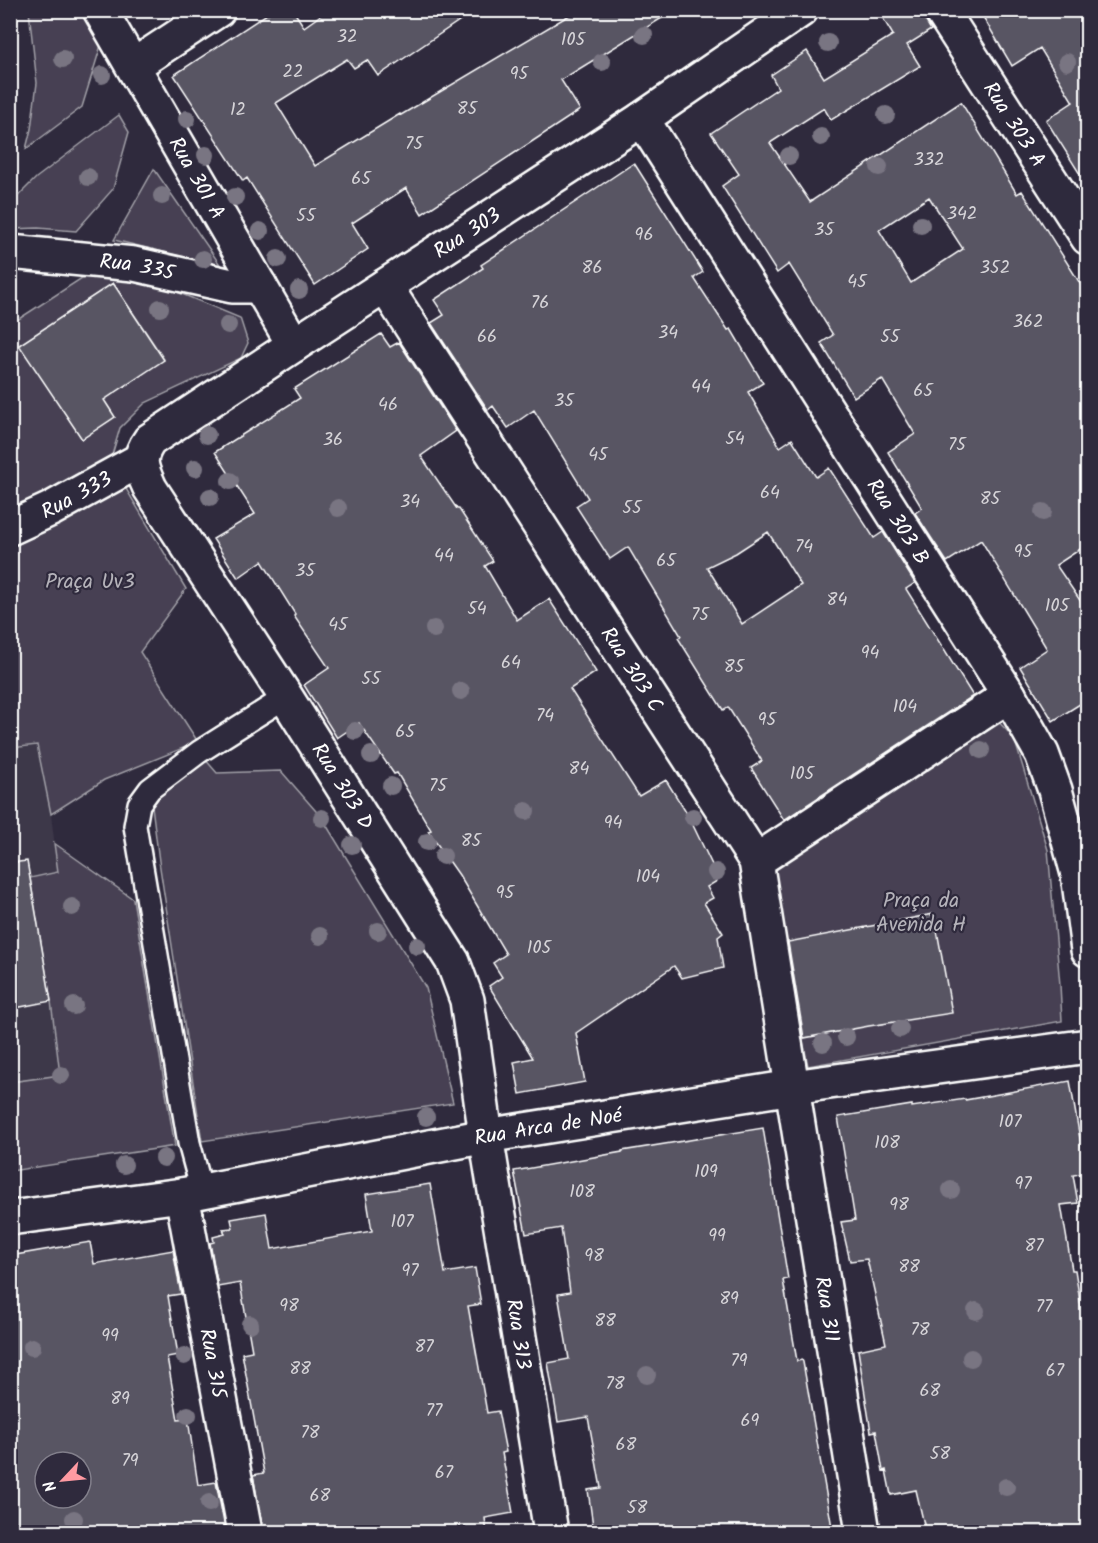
<svg xmlns="http://www.w3.org/2000/svg" width="1098" height="1543" font-family="Kalam,sans-serif">
  <rect width="100%" height="100%" fill="#2f2a3d"/>
  <filter id="ink" filterUnits="userSpaceOnUse"><feTurbulence type="fractalNoise" baseFrequency=".0167" numOctaves="2"/><feDisplacementMap in="SourceGraphic" scale="12" xChannelSelector="R" yChannelSelector="G"/><feConvolveMatrix kernelMatrix="1 2 1 2 8 2 1 2 1" color-interpolation-filters="sRGB"/></filter>
  <g filter="url(#ink)">
    <path fill="#3c3749" d="M37,744L51,814L58,872L31,878L51,1001L61,1075L11,1082V748Z"/>
    <path fill="#464152" stroke="#a2a0a8" stroke-width="1.5" fill-rule="evenodd" d="M29,11H82L102,42L82,107L26,149L31,129L37,83Z
      M119,115L129,132L113,189L76,231L38,228L11,229V203L36,178Z
      M154,169L221,266L114,240Z
      M88,274L148,280L240,318L248,343L241,358L145,403L120,428L110,462L186,589L140,652L198,742L104,780L51,814L37,745L11,748V324ZM113,283L164,359L104,400L115,417L82,439L20,345Z
      M989,712L1014,738L1048,850L1060,985L1062,1021L808,1066L767,857Z
      M204,758L217,773L281,771L322,818L426,988L453,1103L202,1141L159,861L152,806L162,792Z
      M54,843L133,899L175,1146L11,1171V1082L60,1075L51,1001L30,878L58,872Z"/>
    <path fill="#595564" stroke="#fff" stroke-width="1.5" fill-rule="evenodd" d="M273,10H293L304,27L328,10H475L378,76L367,60L354,68L347,59L276,103L315,166L400,114L401,115L578,10H675L561,80L580,110L422,214L406,188L352,223L368,249L315,285L247,178L243,181L174,75Z
      M878,10H922L925,20L931,30L907,45L920,66L831,120L824,108L770,143L810,202L961,102L1017,194L1022,191L1088,296V544L1056,565L1088,612V699L1053,721L1020,667L1047,649L981,540L947,562L915,513L922,508L888,452L915,434L882,379L854,397L821,343L833,335L789,264L777,273L722,186L739,174L711,133L778,88L771,75L807,51L824,78L893,35ZM929,197L963,249L911,283L879,230Z
      M979,10H1088V187L1046,120L1073,102L1040,48L1012,66Z
      M634,163L703,272L694,278L728,330L731,329L763,383L748,392L780,447L792,439L816,477L829,468L874,538L883,532L915,583L906,589L973,696L784,820L751,768L762,761L728,707L723,710L678,638L681,636L628,547L610,559L576,506L588,498L534,410L508,428L493,406L488,410L431,323L444,315L434,300L483,268L481,265ZM768,532L801,585L742,624L707,567L736,553Z
      M113,283L164,360L104,400L115,417L82,439L19,345Z
      M381,334L390,347L399,342L456,431L421,456L457,509H459L493,561L485,566L517,620L549,599L596,672L570,689L639,796L666,780L689,817L714,869L717,881L707,887L713,898L704,903L723,933L718,937L723,968L682,978L674,966L576,1033L585,1082L520,1094L514,1062L533,1058L489,986L502,977L493,963L506,954L459,875L428,831L431,830L397,773L394,774L359,723L337,738L304,685L329,668L294,616L295,614L262,561L238,578L213,539L255,514L215,452L300,398L294,389Z
      M27,861L51,1001L10,1009V863Z
      M934,914L952,1013L869,1026L804,1038L788,942Z
      M1070,1081L1086,1173L1073,1175L1078,1203L1061,1205L1072,1270H1075L1085,1332H1088V1533H926L916,1490L891,1495L886,1470L883,1471L876,1431L871,1432L858,1350L886,1344L867,1259L850,1261L841,1222L855,1220L838,1117L912,1105V1107L965,1099V1100Z
      M763,1128L788,1279L783,1280L797,1361L802,1360L803,1362L833,1533H594L588,1490L601,1488L588,1417L558,1422L548,1363L569,1359L558,1294L570,1292L561,1228L526,1234L514,1171L622,1152V1151Z
      M430,1184L445,1273L475,1268L481,1304L468,1306L487,1413L498,1411L506,1452L502,1453L513,1513L485,1518L487,1533H263L253,1475L264,1473L242,1353L252,1351L240,1283L218,1287L210,1243L214,1242L213,1237L225,1234L223,1229L233,1228L231,1219L266,1213L272,1249L372,1231L366,1194Z
      M90,1242L94,1264L173,1250L181,1294L168,1296L178,1355L167,1357L178,1420L188,1419L198,1485L216,1482L226,1533H10V1256ZM45,1462H81V1498H45Z"/>
    <g fill="none" stroke-linecap="round" stroke-linejoin="round">
      <g stroke="#fff" stroke-width="26">
        <path id="service" d="M202,1191L189,1143L135,826L139,804L150,789L199,752L286,697"/>
      </g>
      <g stroke="#fff" stroke-width="38">
        <g id="minor">
          <path id="s1" d="M100,10L294,345"/>
          <path id="s2" d="M941,10L1088,238"/>
          <path d="M133,66L218,10"/>
          <path id="s3" d="M642,119L1009,695L1042,754L1055,790L1078,874L1088,950"/>
          <path id="s4" d="M10,252L134,264L232,286H260"/>
          <path id="s5" d="M385,286L756,861L863,1532"/>
          <path id="s6" d="M10,528L51,509L140,460"/>
          <path d="M756,861L1009,695"/>
          <path id="s7" d="M182,1195L245,1532"/>
          <path id="s8" d="M10,1218L182,1195L486,1136L793,1087L1088,1046"/>
          <path id="s9" d="M551,1532L486,1136L467,1000L453,962L286,697L150,488C141,468 136,459 150,440L294,345L642,119L801,10"/>
        </g>
      </g>
      <use href="#service" stroke="#2f2a3d" stroke-width="21"/>
      <use href="#minor" stroke="#2f2a3d" stroke-width="33"/>
    </g>
    <g fill="#797582">
      <circle cx="644" cy="35" r="9"/>
      <circle cx="828" cy="43" r="9"/>
      <circle cx="63" cy="59" r="9"/>
      <circle cx="602" cy="62" r="9"/>
      <circle cx="1067" cy="62" r="9"/>
      <circle cx="102" cy="75" r="9"/>
      <circle cx="886" cy="115" r="9"/>
      <circle cx="187" cy="119" r="9"/>
      <circle cx="821" cy="137" r="9"/>
      <circle cx="206" cy="155" r="9"/>
      <circle cx="789" cy="156" r="9"/>
      <circle cx="879" cy="167" r="9"/>
      <circle cx="88" cy="177" r="9"/>
      <circle cx="162" cy="196" r="9"/>
      <circle cx="235" cy="197" r="9"/>
      <circle cx="921" cy="225" r="9"/>
      <circle cx="260" cy="231" r="9"/>
      <circle cx="203" cy="259" r="9"/>
      <circle cx="278" cy="259" r="9"/>
      <circle cx="299" cy="290" r="9"/>
      <circle cx="160" cy="308" r="9"/>
      <circle cx="228" cy="325" r="9"/>
      <circle cx="207" cy="435" r="9"/>
      <circle cx="195" cy="468" r="9"/>
      <circle cx="230" cy="481" r="9"/>
      <circle cx="210" cy="497" r="9"/>
      <circle cx="338" cy="508" r="9"/>
      <circle cx="1043" cy="512" r="9"/>
      <circle cx="434" cy="629" r="9"/>
      <circle cx="461" cy="691" r="9"/>
      <circle cx="355" cy="731" r="9"/>
      <circle cx="981" cy="750" r="9"/>
      <circle cx="371" cy="755" r="9"/>
      <circle cx="391" cy="786" r="9"/>
      <circle cx="526" cy="811" r="9"/>
      <circle cx="693" cy="817" r="9"/>
      <circle cx="322" cy="818" r="9"/>
      <circle cx="427" cy="842" r="9"/>
      <circle cx="352" cy="845" r="9"/>
      <circle cx="443" cy="856" r="9"/>
      <circle cx="716" cy="872" r="9"/>
      <circle cx="72" cy="907" r="9"/>
      <circle cx="378" cy="931" r="9"/>
      <circle cx="320" cy="936" r="9"/>
      <circle cx="417" cy="946" r="9"/>
      <circle cx="74" cy="1006" r="9"/>
      <circle cx="900" cy="1029" r="9"/>
      <circle cx="846" cy="1037" r="9"/>
      <circle cx="823" cy="1043" r="9"/>
      <circle cx="61" cy="1075" r="9"/>
      <circle cx="426" cy="1117" r="9"/>
      <circle cx="164" cy="1158" r="9"/>
      <circle cx="124" cy="1165" r="9"/>
      <circle cx="951" cy="1190" r="9"/>
      <circle cx="976" cy="1311" r="9"/>
      <circle cx="250" cy="1324" r="9"/>
      <circle cx="32" cy="1347" r="9"/>
      <circle cx="184" cy="1356" r="9"/>
      <circle cx="971" cy="1358" r="9"/>
      <circle cx="647" cy="1375" r="9"/>
      <circle cx="188" cy="1415" r="9"/>
      <circle cx="1006" cy="1487" r="9"/>
      <circle cx="209" cy="1503" r="9"/>
      <circle cx="74" cy="1519" r="9"/>
    </g>
  </g>
  <g text-anchor="middle" stroke-width="4.5" stroke-linejoin="round" paint-order="stroke">
    <g font-size="18" fill="#d6d4d8">
      <text x="347" y="42">32</text>
      <text x="573" y="45">105</text>
      <text x="293" y="77">22</text>
      <text x="519" y="79">95</text>
      <text x="467" y="114">85</text>
      <text x="238" y="115">12</text>
      <text x="414" y="149">75</text>
      <text x="929" y="165">332</text>
      <text x="361" y="184">65</text>
      <text x="962" y="219">342</text>
      <text x="306" y="221">55</text>
      <text x="824" y="235">35</text>
      <text x="644" y="240">96</text>
      <text x="592" y="273">86</text>
      <text x="995" y="273">352</text>
      <text x="857" y="287">45</text>
      <text x="540" y="308">76</text>
      <text x="1028" y="327">362</text>
      <text x="668" y="338">34</text>
      <text x="487" y="342">66</text>
      <text x="890" y="342">55</text>
      <text x="701" y="392">44</text>
      <text x="923" y="396">65</text>
      <text x="564" y="406">35</text>
      <text x="388" y="410">46</text>
      <text x="735" y="444">54</text>
      <text x="333" y="445">36</text>
      <text x="957" y="450">75</text>
      <text x="598" y="460">45</text>
      <text x="770" y="498">64</text>
      <text x="990" y="504">85</text>
      <text x="410" y="507">34</text>
      <text x="632" y="513">55</text>
      <text x="804" y="552">74</text>
      <text x="1023" y="557">95</text>
      <text x="444" y="561">44</text>
      <text x="666" y="566">65</text>
      <text x="305" y="576">35</text>
      <text x="837" y="605">84</text>
      <text x="1057" y="611">105</text>
      <text x="477" y="614">54</text>
      <text x="700" y="620">75</text>
      <text x="338" y="630">45</text>
      <text x="870" y="658">94</text>
      <text x="511" y="668">64</text>
      <text x="734" y="672">85</text>
      <text x="371" y="684">55</text>
      <text x="905" y="712">104</text>
      <text x="545" y="721">74</text>
      <text x="767" y="725">95</text>
      <text x="405" y="737">65</text>
      <text x="579" y="774">84</text>
      <text x="802" y="779">105</text>
      <text x="438" y="791">75</text>
      <text x="613" y="828">94</text>
      <text x="471" y="846">85</text>
      <text x="648" y="882">104</text>
      <text x="505" y="898">95</text>
      <text x="539" y="953">105</text>
      <text x="1010" y="1127">107</text>
      <text x="887" y="1148">108</text>
      <text x="706" y="1177">109</text>
      <text x="1023" y="1189">97</text>
      <text x="582" y="1197">108</text>
      <text x="899" y="1210">98</text>
      <text x="402" y="1227">107</text>
      <text x="717" y="1241">99</text>
      <text x="1034" y="1251">87</text>
      <text x="594" y="1261">98</text>
      <text x="909" y="1272">88</text>
      <text x="410" y="1276">97</text>
      <text x="729" y="1304">89</text>
      <text x="289" y="1311">98</text>
      <text x="1044" y="1312">77</text>
      <text x="605" y="1326">88</text>
      <text x="920" y="1335">78</text>
      <text x="110" y="1341">99</text>
      <text x="424" y="1352">87</text>
      <text x="739" y="1366">79</text>
      <text x="300" y="1374">88</text>
      <text x="1055" y="1376">67</text>
      <text x="615" y="1389">78</text>
      <text x="930" y="1396">68</text>
      <text x="120" y="1404">89</text>
      <text x="434" y="1416">77</text>
      <text x="750" y="1426">69</text>
      <text x="310" y="1438">78</text>
      <text x="626" y="1450">68</text>
      <text x="940" y="1459">58</text>
      <text x="130" y="1466">79</text>
      <text x="444" y="1478">67</text>
      <text x="320" y="1501">68</text>
      <text x="637" y="1513">58</text>
    </g>
    <g font-size="21" fill="#fff" stroke="#2f2a3d">
      <text dy="7" stroke="none"><textPath href="#s2" startOffset="136">Rua 303 A</textPath></text>
      <text dy="7" stroke="none"><textPath href="#s1" startOffset="194">Rua 301 A</textPath></text>
      <text dy="7" stroke="none"><textPath href="#s9" startOffset="1572">Rua 303</textPath></text>
      <text dy="7" stroke="none"><textPath href="#s4" startOffset="128">Rua 335</textPath></text>
      <text dy="7" stroke="none"><textPath href="#s6" startOffset="74">Rua 333</textPath></text>
      <text dy="7" stroke="none"><textPath href="#s3" startOffset="477">Rua 303 B</textPath></text>
      <text dy="7" stroke="none"><textPath href="#s5" startOffset="456">Rua 303 C</textPath></text>
      <text transform="translate(343 786) rotate(58)" y="7">Rua 303 D</text>
      <text dy="7" stroke="none"><textPath href="#s8" startOffset="546">Rua Arca de Noé</textPath></text>
      <text dy="7" stroke="none"><textPath href="#s5" startOffset="1138">Rua 311</textPath></text>
      <text transform="translate(519 1334) rotate(81)" y="7">Rua 313</text>
      <text dy="7" stroke="none"><textPath href="#s7" startOffset="171">Rua 315</textPath></text>
    </g>
    <g font-size="21" fill="#b5b3ba" stroke="#2f2a3d">
      <text x="90" y="588">Praça Uv3</text>
      <text x="921" y="907">Praça da<tspan x="921" dy="24">Avenida H</tspan></text>
    </g>
  </g>
  <rect width="1098" height="1543" fill="none" stroke="#2f2a3d" stroke-width="36"/>
  <rect x="18" y="18" width="1062" height="1507" fill="none" stroke="#fff" stroke-width="2" filter="url(#ink)"/>
  <g transform="translate(63 1480) rotate(244)"><circle r="28" fill="#2f2a3d" stroke="#827f8b" stroke-width="1.5"/>
  <path d="M0-4.5L10 22L0 15L-10 22Z" fill="#ff9aa2"/>
  <text y="-9" font-size="16" font-weight="bold" text-anchor="middle" fill="#ffffff">N</text>
  </g>
</svg>
